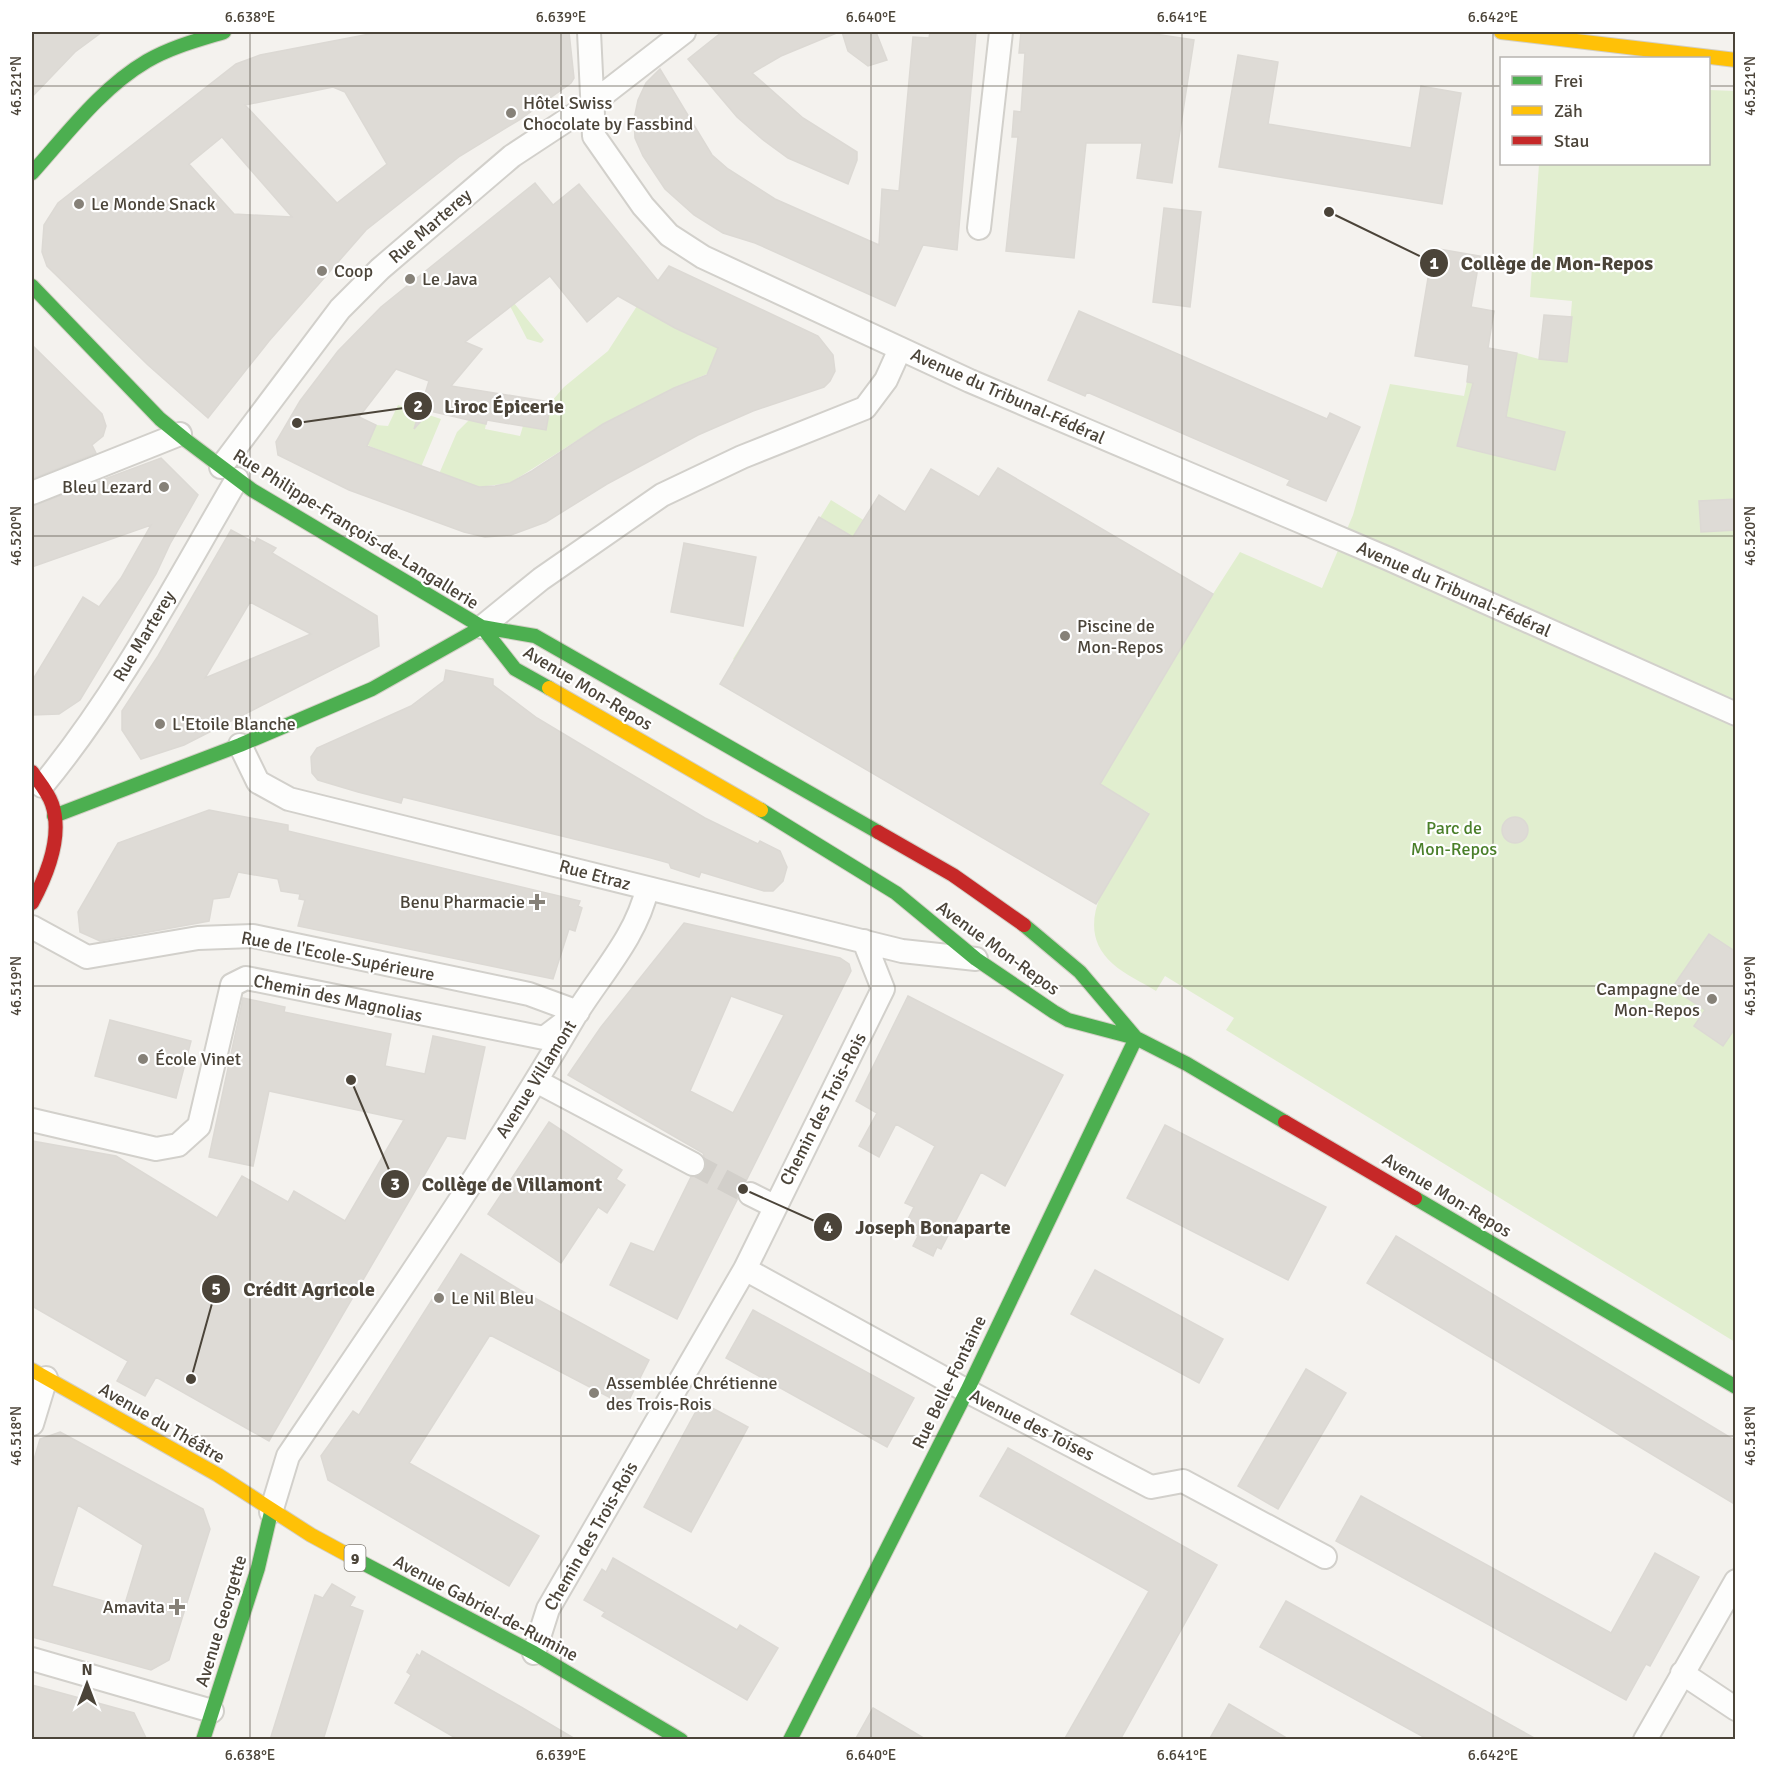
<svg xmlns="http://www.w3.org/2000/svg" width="1767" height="1771" font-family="Signika,sans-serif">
  <rect width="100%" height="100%" fill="#f4f2ee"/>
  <path fill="#e1eecf" d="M1709,90L1735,91V1342L1226,1030L1234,1018L1165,976L1156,991C1142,982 1125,975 1113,964C1062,919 1128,857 1149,813L1112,792L1070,862L823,713L810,677L772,654L759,674L733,659L831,500L967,584L930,642L926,640L919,651L914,648L894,680L984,734L990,725L1097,789L1213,594L1240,552L1322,588L1353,515L1390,384L1464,396L1467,382L1511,389L1517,353L1539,359L1567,362L1572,301L1530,297L1539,164H1708Z
    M514,303L544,340L541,343L527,339L510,306Z
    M637,306L675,328L745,358L674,388L603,424L510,483L479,487L439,474L457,432L469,420L486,424L485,429L520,436L523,426L546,430L551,402L564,387L608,351Z
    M398,405L441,419L421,467L367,445L376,425L388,426Z"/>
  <path fill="#dedbd6" stroke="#dcd9d4" stroke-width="1.5" fill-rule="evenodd" d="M32,32H102L75,52L32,97Z
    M380,32H569L574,78L571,83L519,120L460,156L366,230L269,341L208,418L148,365L47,266L42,252L44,225L58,203L236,64L260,55ZM333,87L345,92L387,164L337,203L245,105ZM222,137L292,217L234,214L189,164Z
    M722,32H839L781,56L752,73L803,118L857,152V160L848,184L788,158L762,139L737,117L688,59Z
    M842,32H876L887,60L868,66L848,51Z
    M930,32H976L957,250L923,245L895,306L755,243L723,233L694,215L665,189L643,156L635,138L634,119L638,100L646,83L660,69L712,155L728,169L775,199L879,245L882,189L899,191L913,37L929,38Z
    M1021,32H1141L1194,40L1172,183L1137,178L1142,143H1086L1074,258L1006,251L1018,137H1012L1014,111L1021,112L1025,53H1019Z
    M1238,55L1278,62L1268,124L1411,148L1421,86L1461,93L1442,204L1219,167Z
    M535,183L553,205L579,184L658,281L669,266L818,336L833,355L835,371L830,381L824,387L753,411L698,435L607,484L546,522L511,535L485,537L464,532L349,490L278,455L276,442L300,401L338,351L381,307ZM550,276L587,322L618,296L675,328L718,348L707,375L674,388L603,424L532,471L510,483L495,486L479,487L367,446L376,425L359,417L396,369L429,381L414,429L430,411L486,424L487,420L546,430L551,402L451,386L482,349L465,342Z
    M1164,208L1201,212L1190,307L1153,302Z
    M1433,248L1480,256L1471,307L1494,311L1488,348L1517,353L1506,417L1565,432L1555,470L1457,446L1473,383L1467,382L1469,365L1415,356Z
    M1079,311L1327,419L1330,413L1360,427L1326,501L1287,485L1290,480L1087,392L1085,396L1048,380Z
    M1544,315L1572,317L1567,362L1539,359Z
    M32,345L102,414L106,426L103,436L92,445L96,453L32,479Z
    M161,458L198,495L170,544L156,574L80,700L59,714L32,715V681L83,597L99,607L121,578L151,525L32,567V506Z
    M998,468L1213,594L1100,784L1149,814L1096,904L720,684L819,517L853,537L879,495L905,512L931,469L979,497Z
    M1736,499V530L1701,532L1699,501Z
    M231,530L255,543L257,538L276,548L272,553L377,616L379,646L184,745L141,759L122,730V711L158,656ZM250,602L311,634L205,678Z
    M684,543L756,557L743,626L671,612Z
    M446,670L493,679V685L537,718L587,748L705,818L758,844L760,841L780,851L787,867L783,881L773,891H764L701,872L699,877L671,868L669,863L651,858L403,797L401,803L358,792L318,780L312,773L311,757L317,748L411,706L444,681Z
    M209,810L288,825V831L580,901L578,906L582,908L575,931L569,929L553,979L298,926L305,900L299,899L300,894L281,891L278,879L238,872L229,897L213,899L209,921L100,941L80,932L78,912L118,843Z
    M1502 830a13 13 0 1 1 26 0a13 13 0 1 1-26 0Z
    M684,923L840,958L849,964L851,971L746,1181L738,1187V1198L677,1319L610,1285L631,1243L654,1252L691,1177L700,1176L705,1170L706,1163L703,1153L568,1075L601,1027ZM731,996L784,1015L733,1113L690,1091Z
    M1709,934L1736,952V1027L1723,1046L1694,1026L1705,1010L1672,988Z
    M908,996L1063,1075L1005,1186L981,1172L941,1249L937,1247L933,1256L913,1246L918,1236L903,1229L914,1207L905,1203L935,1146L896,1124L879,1157L859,1146L877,1113L856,1101Z
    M243,998L285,1007L284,1012L391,1034L385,1066L425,1074L433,1036L485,1047L465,1139L447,1136L269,1441L156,1377L145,1396L117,1381L128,1361L32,1306V1141L116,1156L217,1218L242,1176L288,1202L294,1191L345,1221L404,1120L269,1091L253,1166L209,1157Z
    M110,1020L191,1041L176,1098L95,1076Z
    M549,1122L622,1170L616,1179L625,1185L607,1213L598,1207L561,1263L488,1214Z
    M1165,1125L1326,1207L1288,1280L1127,1198Z
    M1396,1236L1736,1441V1505L1367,1283Z
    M461,1254L520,1290L649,1360L626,1406L490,1335L409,1463L539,1536L509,1586L328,1480L321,1456L353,1411L359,1415Z
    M1095,1270L1223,1339L1199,1383L1071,1314Z
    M753,1310L914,1398L887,1447L726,1358Z
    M1306,1369L1346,1393L1278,1509L1238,1486Z
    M701,1402L748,1427L691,1532L644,1507Z
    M60,1432L203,1509L210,1529L169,1660L151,1670L32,1637V1466L40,1439ZM78,1505L143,1545L124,1607L52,1586Z
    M1008,1448L1217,1565L1120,1740H1064L1149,1591L980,1496Z
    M1361,1496L1611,1633L1655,1553L1699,1577L1650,1666L1646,1664L1626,1700L1336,1541Z
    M613,1558L737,1630L740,1625L778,1648L747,1700L602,1616L605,1612L584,1600L602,1569L606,1572Z
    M332,1584L355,1597L350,1606L363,1611L323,1740H270L315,1595L323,1598Z
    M1286,1601L1437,1684L1538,1740H1429L1260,1647Z
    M422,1651L521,1707L577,1740H459L395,1703L411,1675L407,1672L417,1654L420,1656Z
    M32,1685L134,1713L147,1740H32Z
    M1229,1704L1290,1740H1209Z
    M873,1708L927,1740H855Z"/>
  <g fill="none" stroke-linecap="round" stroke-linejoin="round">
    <path stroke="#d2cfca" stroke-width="22" stroke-dasharray="22 11" stroke-linecap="butt" d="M693,1164L750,1194"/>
    <g stroke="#d2d0cb" stroke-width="26">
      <path id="street" d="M589,32L594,136L643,206L669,235L703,257L970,381L1389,559L1736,714
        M979,228L1001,32
        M221,467L340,309L380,269L512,156L591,104L684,32
        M32,493L180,434
        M482,627L541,579L662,495L742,457L865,408L886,380L900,349
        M240,745L258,782L289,799L902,951L976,959
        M42,786C119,693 176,583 237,479
        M32,927L87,957L198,938L253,936L529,994L578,1012
        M538,1082L693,1164
        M32,1120L156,1149L178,1145L199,1126L232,985L246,978L544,1038L569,1019
        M750,1194L774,1206
        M745,1269L967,1391L1151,1487L1183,1481L1325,1557
        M32,1424L46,1378
        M271,1512L288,1456C386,1311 487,1166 576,1014C601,974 637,935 647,889
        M534,1653L548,1609L745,1269L883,989L864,941
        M32,1659L212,1711
        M1682,1673L1736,1709
        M1645,1740L1736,1581"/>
    </g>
    <g stroke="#d3cfc5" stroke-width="16">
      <path id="fast" d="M32,173C67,134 101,88 147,61C171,47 198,40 224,32
        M32,286L160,419L187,441L252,490L482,627L515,669L549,688
        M482,627L535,636L878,832
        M761,810L896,893L976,959L1054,1012L1068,1020L1136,1038L1187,1064L1285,1122
        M54,816L240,745L372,689L482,627
        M1024,925L1080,972L1136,1038
        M1415,1198L1736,1387
        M359,1561L534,1653L681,1740
        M203,1740L258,1568L271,1512
        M790,1740L967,1391L1136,1038"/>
    </g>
    <g stroke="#d3cfc5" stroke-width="16">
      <path id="slow" d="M1501,32L1736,60
        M549,688L761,810
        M32,1370L218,1475L311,1535L359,1561"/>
    </g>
    <g stroke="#d3cfc5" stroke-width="16">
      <path id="jam" d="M32,772C39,782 48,792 52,804C63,836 47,875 32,903
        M878,832L953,875L1024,925
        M1285,1122L1415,1198"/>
    </g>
    <use href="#street" stroke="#fdfdfc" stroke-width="22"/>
    <use href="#fast" stroke="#4caf50" stroke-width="14"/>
    <use href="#slow" stroke="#ffc107" stroke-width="14"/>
    <use href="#jam" stroke="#c62828" stroke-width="14"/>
  </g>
  <path fill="none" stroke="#4b4439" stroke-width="1.5" stroke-opacity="0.45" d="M250,32V1740M561,32V1740M871,32V1740M1182,32V1740M1493,32V1740M32,86H1502M1708,86H1736M32,536H1736M32,986H1736M32,1436H1736"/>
  <g fill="#868178" stroke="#fff" stroke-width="2">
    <circle cx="511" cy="113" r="6"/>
    <circle cx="79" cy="204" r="6"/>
    <circle cx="322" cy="271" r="6"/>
    <circle cx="410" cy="279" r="6"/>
    <circle cx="164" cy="487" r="6"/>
    <circle cx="1065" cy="636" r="6"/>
    <circle cx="160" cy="724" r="6"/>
    <path d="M534 893h6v6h6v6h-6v6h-6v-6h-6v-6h6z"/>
    <circle cx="1712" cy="999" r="6"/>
    <circle cx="143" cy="1059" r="6"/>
    <circle cx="439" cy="1298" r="6"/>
    <circle cx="594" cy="1393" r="6"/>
    <path d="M174 1598h6v6h6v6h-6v6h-6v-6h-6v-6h6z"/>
  </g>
  <g text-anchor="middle" stroke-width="4.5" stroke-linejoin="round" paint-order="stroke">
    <rect fill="#fff" stroke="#817c74" stroke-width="1.5" x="344.5" y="1545" width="21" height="26" rx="4.5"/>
    <g font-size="16" font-weight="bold" fill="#4b4439">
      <text x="355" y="1564">9</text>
    </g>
    <g font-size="18" fill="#4b4439" stroke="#fff" text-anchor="start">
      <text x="523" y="109">Hôtel Swiss<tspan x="523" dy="21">Chocolate by Fassbind</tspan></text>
      <text x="91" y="210">Le Monde Snack</text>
      <text x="334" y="277">Coop</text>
      <text x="422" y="285">Le Java</text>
      <text x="152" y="493" text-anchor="end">Bleu Lezard</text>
      <text x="1077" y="632">Piscine de<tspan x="1077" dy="21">Mon-Repos</tspan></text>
      <text x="172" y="730">L'Etoile Blanche</text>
      <text x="525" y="908" text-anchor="end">Benu Pharmacie</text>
      <text x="1700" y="995" text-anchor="end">Campagne de<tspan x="1700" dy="21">Mon-Repos</tspan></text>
      <text x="155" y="1065">École Vinet</text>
      <text x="451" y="1304">Le Nil Bleu</text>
      <text x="606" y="1389">Assemblée Chrétienne<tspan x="606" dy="21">des Trois-Rois</tspan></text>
      <text x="165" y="1613" text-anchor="end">Amavita</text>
    </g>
    <g font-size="18" fill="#4b4439" stroke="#fff">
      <text transform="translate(430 226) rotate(-41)" y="6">Rue Marterey</text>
      <text transform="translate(1008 396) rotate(24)" y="6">Avenue du Tribunal-Fédéral</text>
      <text transform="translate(356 529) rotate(32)" y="6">Rue Philippe-François-de-Langallerie</text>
      <text transform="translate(1454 589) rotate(24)" y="6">Avenue du Tribunal-Fédéral</text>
      <text transform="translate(144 636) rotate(-59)" y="6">Rue Marterey</text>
      <text transform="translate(588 688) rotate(31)" y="6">Avenue Mon-Repos</text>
      <text transform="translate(595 875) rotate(15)" y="6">Rue Etraz</text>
      <text transform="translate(998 948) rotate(36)" y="6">Avenue Mon-Repos</text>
      <text transform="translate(338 956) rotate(11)" y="6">Rue de l'Ecole-Supérieure</text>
      <text transform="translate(338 998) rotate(12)" y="6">Chemin des Magnolias</text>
      <text transform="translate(536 1079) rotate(-58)" y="6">Avenue Villamont</text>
      <text transform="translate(823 1109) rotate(-63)" y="6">Chemin des Trois-Rois</text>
      <text transform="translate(1447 1195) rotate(31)" y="6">Avenue Mon-Repos</text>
      <text transform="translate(949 1382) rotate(-64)" y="6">Rue Belle-Fontaine</text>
      <text transform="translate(162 1423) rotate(30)" y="6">Avenue du Théâtre</text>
      <text transform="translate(1032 1425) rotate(27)" y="6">Avenue des Toises</text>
      <text transform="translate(591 1536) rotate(-60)" y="6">Chemin des Trois-Rois</text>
      <text transform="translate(486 1608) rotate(28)" y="6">Avenue Gabriel-de-Rumine</text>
      <text transform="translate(221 1621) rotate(-73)" y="6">Avenue Georgette</text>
    </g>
    <g font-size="18" fill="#4a7f2a" stroke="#fff">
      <text x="1454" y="834">Parc de<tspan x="1454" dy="21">Mon-Repos</tspan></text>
    </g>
  </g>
  <path fill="none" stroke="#4b4439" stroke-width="2" d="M1329 212L1434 263M297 423L418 406M351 1080L395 1184M743 1189L828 1227M191 1379L216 1289"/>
  <g fill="#4b4439" stroke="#fff" stroke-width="2">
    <circle cx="1329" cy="212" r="6"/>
    <circle cx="297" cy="423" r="6"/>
    <circle cx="351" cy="1080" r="6"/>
    <circle cx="743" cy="1189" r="6"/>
    <circle cx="191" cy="1379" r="6"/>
    <circle cx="1434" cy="263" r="15"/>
    <circle cx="418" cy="406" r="15"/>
    <circle cx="395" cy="1184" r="15"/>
    <circle cx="828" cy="1227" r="15"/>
    <circle cx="216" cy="1289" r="15"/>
  </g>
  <g font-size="18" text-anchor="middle" font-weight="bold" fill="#fff">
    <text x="1434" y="269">1</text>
    <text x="418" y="412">2</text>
    <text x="395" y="1190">3</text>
    <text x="828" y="1233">4</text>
    <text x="216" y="1295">5</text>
  </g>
  <g font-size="20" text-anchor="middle" font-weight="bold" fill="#4b4439" stroke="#fff" stroke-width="4.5" stroke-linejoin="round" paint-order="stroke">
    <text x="1557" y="270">Collège de Mon-Repos</text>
    <text x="504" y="413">Liroc Épicerie</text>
    <text x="512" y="1191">Collège de Villamont</text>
    <text x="933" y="1234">Joseph Bonaparte</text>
    <text x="309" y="1296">Crédit Agricole</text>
  </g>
  <rect width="1767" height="1771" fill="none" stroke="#ffffff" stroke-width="66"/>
  <rect x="1500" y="57" width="210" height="108" fill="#ffffff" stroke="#b7b4b0" stroke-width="1.5"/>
  <rect x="1512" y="76" width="30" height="9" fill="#4caf50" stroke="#b7b4b0" stroke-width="1.5"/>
  <text x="1554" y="87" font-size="18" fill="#4b4439">Frei</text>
  <rect x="1512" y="106" width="30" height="9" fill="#ffc107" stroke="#b7b4b0" stroke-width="1.5"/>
  <text x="1554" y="117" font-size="18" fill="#4b4439">Zäh</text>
  <rect x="1512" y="136" width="30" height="9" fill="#c62828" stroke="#b7b4b0" stroke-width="1.5"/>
  <text x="1554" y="147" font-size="18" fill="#4b4439">Stau</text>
  <g transform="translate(87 1684)" stroke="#ffffff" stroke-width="4.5" paint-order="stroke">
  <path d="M0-4.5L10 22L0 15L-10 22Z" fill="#4b4439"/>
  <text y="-9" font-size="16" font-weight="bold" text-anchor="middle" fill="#4b4439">N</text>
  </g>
  <rect x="33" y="33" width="1701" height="1705" fill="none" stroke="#4b4439" stroke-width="2"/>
  <g font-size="15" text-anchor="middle" fill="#4b4439">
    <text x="250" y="22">6.638°E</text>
    <text x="561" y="22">6.639°E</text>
    <text x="871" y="22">6.640°E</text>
    <text x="1182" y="22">6.641°E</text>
    <text x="1493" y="22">6.642°E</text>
    <text transform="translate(16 86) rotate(-90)" y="5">46.521°N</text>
    <text transform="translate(1750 86) rotate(-90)" y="5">46.521°N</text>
    <text transform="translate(16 536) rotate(-90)" y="5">46.520°N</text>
    <text transform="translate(1750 536) rotate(-90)" y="5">46.520°N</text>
    <text transform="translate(16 986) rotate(-90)" y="5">46.519°N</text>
    <text transform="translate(1750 986) rotate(-90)" y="5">46.519°N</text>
    <text transform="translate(16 1436) rotate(-90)" y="5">46.518°N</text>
    <text transform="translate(1750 1436) rotate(-90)" y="5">46.518°N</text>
    <text x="250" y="1760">6.638°E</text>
    <text x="561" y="1760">6.639°E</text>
    <text x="871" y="1760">6.640°E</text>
    <text x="1182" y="1760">6.641°E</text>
    <text x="1493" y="1760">6.642°E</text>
  </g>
</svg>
